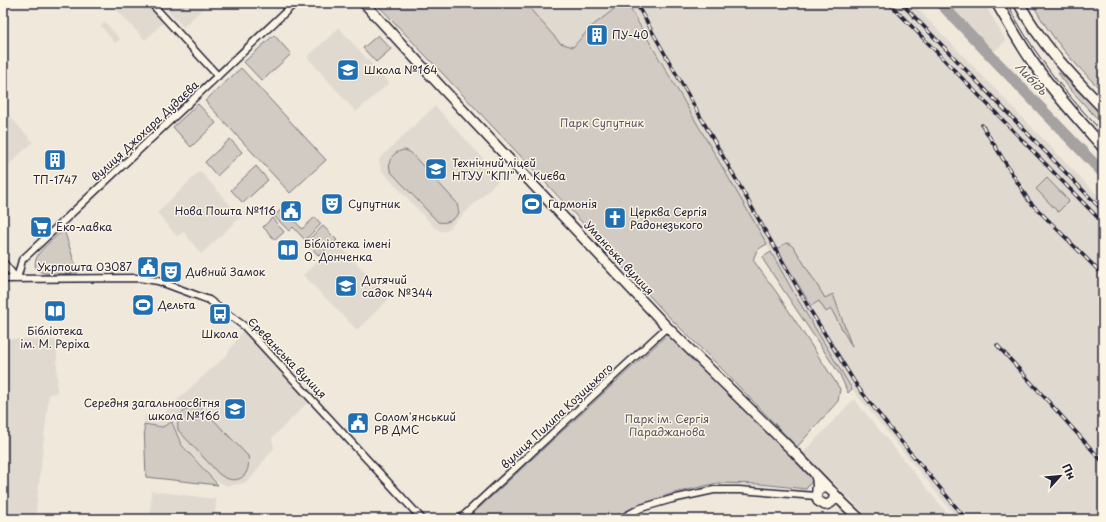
<svg xmlns="http://www.w3.org/2000/svg" width="1106" height="522" font-family="'Playpen Sans',sans-serif">
  <rect width="100%" height="100%" fill="#efe8db"/>
  <filter id="ink" filterUnits="userSpaceOnUse"><feTurbulence type="fractalNoise" baseFrequency=".025" numOctaves="2"/><feDisplacementMap in="SourceGraphic" scale="8" xChannelSelector="R" yChannelSelector="G"/><feConvolveMatrix kernelMatrix="1 2 1 2 8 2 1 2 1" color-interpolation-filters="sRGB"/></filter>
  <g filter="url(#ink)">
    <path fill="#e0d9cf" d="M114,3H146L164,22L145,40L112,5Z
      M161,3H209L183,27Z
      M525,3H622L591,27L573,47L560,43Z
      M629,3H912L1103,201V519H958L852,389L795,295Z
      M943,3H984L1006,41L994,51H990Z
      M105,22L120,39L115,43L101,26Z
      M339,28L389,83L356,112L307,57Z
      M435,106L501,178L446,231H441L435,228L382,171L379,162L380,158Z
      M3,109L33,142L7,166L3,162Z
      M200,171L241,217L201,254L184,232L177,236L157,213Z
      M337,243L390,298L357,330L303,275Z
      M243,330L309,401L272,438L274,448L259,467L253,476L244,483L228,486L215,480L182,443L173,421L162,426L144,423L145,416L149,414L157,422L180,397L226,356Z
      M15,339L54,340L57,343V393L49,394L35,519H3V340Z
      M854,399L952,519H870L803,453Z
      M151,491L216,499L215,519H150Z"/>
    <path fill="#d1cbc3" stroke="#7a767f" d="M376,3H525L560,43L573,47L591,27L622,3H627L767,244L757,250L753,260L777,293L840,389L838,401L797,447L719,366L669,317L545,182Z
      M1032,3H1103V92C1073,62 1052,40 1032,3Z
      M274,35L291,54L262,81L244,62Z
      M378,35L391,49L376,62L363,48Z
      M241,68L326,160L290,193L205,101Z
      M1058,73H1060L1103,116V125L1070,89Z
      M198,104L216,123L191,147L173,127Z
      M230,139L242,152L217,176L205,162Z
      M405,150L410,152L457,203L459,213C453,220 448,224 438,222L391,172C386,161 393,151 405,150Z
      M256,166L268,180L243,203L231,190Z
      M1047,178L1069,201L1058,212L1036,189Z
      M283,208L302,229L315,217L321,224L305,240L293,227L289,231L274,216Z
      M272,218L284,232L275,240L263,227Z
      M323,226L337,240L319,256L306,242Z
      M64,230L78,273C67,273 55,275 44,273C41,272 38,271 36,268C30,255 55,238 64,230Z
      M786,243L790,244L795,249L825,298L833,294L852,347L831,309L826,312L819,301L811,306L777,249Z
      M771,252L795,295L852,389L848,393L840,375L764,261L763,257Z
      M669,333L814,478L806,489L760,484L718,483L674,493L637,506L612,519H467Z
      M195,406L201,408L206,412L248,456C252,477 236,487 219,474L178,430C176,417 183,408 195,406Z
      M172,422L181,444L218,485L146,477L144,424L162,427Z"/>
    <g fill="none" stroke-linecap="round" stroke-linejoin="round">
      <path stroke="#a6a2a2" stroke-width="11" d="M940,3L1103,173"/>
      <g stroke="#22223b" stroke-width="9">
        <path id="street" d="M151,3L218,76
          M3,262L17,279
          M3,279L139,278L158,281L209,300L244,326L422,519
          M17,279L22,260L295,3
          M460,519L667,327
          M620,519L641,508L672,499L714,490H739L816,496"/>
      </g>
      <g stroke="#22223b" stroke-width="12">
        <path id="secondary" d="M364,3L444,90L667,327L795,453L846,506L860,519
          M815,474C821,485 814,491 818,501L825,505C832,504 835,500 834,493L828,488H822L817,492"/>
      </g>
      <g stroke="#22223b" stroke-width="13">
        <path id="primary" d="M997,3C1009,24 1020,44 1034,64C1054,93 1079,120 1103,147
          M1019,3C1040,43 1071,75 1103,108"/>
      </g>
      <use href="#street" stroke="#fcf5e5" stroke-width="6"/>
      <use href="#secondary" stroke="#fcf5e5" stroke-width="9"/>
      <use href="#primary" stroke="#fcf5e5" stroke-width="10"/>
      <path stroke="#22223b" stroke-width="1" d="M1007,3C1018,24 1030,44 1044,63C1061,88 1083,111 1103,133"/>
      <g stroke="#22223b" stroke-width="3.5">
        <path id="rail" d="M636,3L810,310L857,386L889,427L966,519
          M889,3L1103,223
          M901,3L1103,211
          M982,125L1029,201L1103,275
          M997,345L1103,462"/>
      </g>
      <use href="#rail" stroke="#fcf5e5" stroke-width="2" stroke-dasharray="6" stroke-linecap="butt"/>
    </g>
  </g>
  <defs>
    <g id="building-square" transform="scale(1.15)"><rect x="-9" y="-9" width="18" height="18" rx="4" fill="#1f6fb2" stroke="#fcf5e5"/><path d="M-4-6H4V6H1V3H-1V6H-4ZM-2.5-4.3h1.7v1.8h-1.7ZM.8-4.3h1.7v1.8H.8ZM-2.5-1h1.7V.8h-1.7ZM.8-1h1.7V.8H.8Z" fill="#fff"/></g>
    <g id="school-square" transform="scale(1.15)"><rect x="-9" y="-9" width="18" height="18" rx="4" fill="#1f6fb2" stroke="#fcf5e5"/><path d="M0-5L7-2L0 1L-7-2ZM-4 1L0 2.5L4 1V4Q0 6-4 4Z" fill="#fff"/></g>
    <g id="theatre-square" transform="scale(1.15)"><rect x="-9" y="-9" width="18" height="18" rx="4" fill="#1f6fb2" stroke="#fcf5e5"/><path d="M-5-5.5Q0-4 5-5.5V0Q5 5 0 6Q-5 5-5 0ZM-3.3-2.5H-1v1.5H-3.3ZM1-2.5H3.3v1.5H1ZM-2.8 1Q0 5.5 2.8 1Z" fill="#fff"/></g>
    <g id="stadium-square" transform="scale(1.15)"><rect x="-9" y="-9" width="18" height="18" rx="4" fill="#1f6fb2" stroke="#fcf5e5"/><path d="M0-5a6.5 5 0 1 0 0 10a6.5 5 0 1 0 0-10ZM-3.5-1.8h7v3.6h-7Z" fill="#fff"/></g>
    <g id="civic-square" transform="scale(1.15)"><rect x="-9" y="-9" width="18" height="18" rx="4" fill="#1f6fb2" stroke="#fcf5e5"/><path d="M-.6-6.5H3V-4.5H.6V-3L4-1V1h2V6H-6V1h2V-1L-.6-3ZM-1.2 2.5V6h2.4V2.5Z" fill="#fff"/></g>
    <g id="church-square" transform="scale(1.15)"><rect x="-9" y="-9" width="18" height="18" rx="4" fill="#1f6fb2" stroke="#fcf5e5"/><path d="M-1.2-6h2.4v3.5h3.3v2.4h-3.3V6h-2.4V-.1h-3.3v-2.4h3.3Z" fill="#fff"/></g>
    <g id="supermarket-square" transform="scale(1.15)"><rect x="-9" y="-9" width="18" height="18" rx="4" fill="#1f6fb2" stroke="#fcf5e5"/><path d="M-6-5.5h2.5l.6 2H6L4.5 2H-2.5L-4.4-4H-6ZM-1.5 3.2a1.3 1.3 0 1 0 .1 0ZM3 3.2a1.3 1.3 0 1 0 .1 0Z" fill="#fff"/></g>
    <g id="library-square" transform="scale(1.15)"><rect x="-9" y="-9" width="18" height="18" rx="4" fill="#1f6fb2" stroke="#fcf5e5"/><path d="M-6-4Q-3-5.5-.7-3.5V5Q-3 3-6 4ZM6-4Q3-5.5 .7-3.5V5Q3 3 6 4Z" fill="#fff"/></g>
    <g id="bus-square" transform="scale(1.15)"><rect x="-9" y="-9" width="18" height="18" rx="4" fill="#1f6fb2" stroke="#fcf5e5"/><path d="M-5-6H5V4H4V6H2V4H-2V6H-4V4H-5ZM-3.5-4V0h7V-4ZM-3.5 1.2v1.5H-2V1.2ZM2 1.2v1.5H3.5V1.2Z" fill="#fff"/></g>
  </defs>
  <g fill-rule="evenodd">
    <use href="#building-square" x="597" y="35"/>
    <use href="#school-square" x="348" y="70"/>
    <use href="#building-square" x="55" y="160"/>
    <use href="#school-square" x="436" y="169"/>
    <use href="#theatre-square" x="332" y="204"/>
    <use href="#stadium-square" x="532" y="204"/>
    <use href="#civic-square" x="291" y="211"/>
    <use href="#church-square" x="615" y="218"/>
    <use href="#supermarket-square" x="41" y="227"/>
    <use href="#library-square" x="288" y="250"/>
    <use href="#civic-square" x="148" y="267"/>
    <use href="#theatre-square" x="171" y="272"/>
    <use href="#school-square" x="346" y="286"/>
    <use href="#stadium-square" x="143" y="305"/>
    <use href="#library-square" x="55" y="311"/>
    <use href="#bus-square" x="220" y="314"/>
    <use href="#school-square" x="235" y="409"/>
    <use href="#civic-square" x="358" y="423"/>
  </g>
  <g text-anchor="middle" stroke-width="3" stroke-linejoin="round" paint-order="stroke">
    <g font-size="11" fill="#22223b" stroke="#fcf5e5" text-anchor="start">
      <text x="612" y="39">ПУ-40</text>
      <text x="364" y="74">Школа №164</text>
      <text x="452" y="167">Технічний ліцей<tspan x="452" dy="13">НТУУ "КПІ" м. Києва</tspan></text>
      <text x="55" y="184" text-anchor="middle">ТП-1747</text>
      <text x="348" y="208">Супутник</text>
      <text x="548" y="208">Гармонія</text>
      <text x="276" y="215" text-anchor="end">Нова Пошта №116</text>
      <text x="630" y="216">Церква Сергія<tspan x="630" dy="13">Радонезького</tspan></text>
      <text x="56" y="231">Еко-лавка</text>
      <text x="304" y="248">Бібліотека імені<tspan x="304" dy="13">О. Донченка</tspan></text>
      <text x="132" y="271" text-anchor="end">Укрпошта 03087</text>
      <text x="186" y="276">Дивний Замок</text>
      <text x="362" y="284">Дитячий<tspan x="362" dy="13">садок №344</tspan></text>
      <text x="158" y="309">Дельта</text>
      <text x="55" y="335" text-anchor="middle">Бібліотека<tspan x="55" dy="13">ім. М. Реріха</tspan></text>
      <text x="220" y="338" text-anchor="middle">Школа</text>
      <text x="220" y="407" text-anchor="end">Середня загальноосвітня<tspan x="220" dy="13">школа №166</tspan></text>
      <text x="374" y="421">Солом'янський<tspan x="374" dy="13">РВ ДМС</tspan></text>
    </g>
    <g font-size="11" fill="#575564" stroke="#fcf5e5">
      <text x="602" y="127">Парк Супутник</text>
      <text x="667" y="423">Парк ім. Сергія<tspan x="667" dy="13">Параджанова</tspan></text>
    </g>
    <g font-size="11" fill="#22223b" stroke="#fcf5e5">
      <text transform="translate(145 131) rotate(-43)" y="4">вулиця Джохара Дудаєва</text>
      <text transform="translate(619 258) rotate(47)" y="4">Уманська вулиця</text>
      <text transform="translate(287 358) rotate(46)" y="4">Єреванська вулиця</text>
      <text transform="translate(557 416) rotate(-43)" y="4">вулиця Пилипа Козицького</text>
    </g>
    <g font-size="12" font-style="italic" fill="#575564" stroke="#fcf5e5">
      <text transform="translate(1031 79) rotate(46)" y="4">Либідь</text>
    </g>
  </g>
  <rect width="1106" height="522" fill="none" stroke="#fcf5e5" stroke-width="16"/>
  <rect x="8" y="8" width="1090" height="506" fill="none" stroke="#22223b" stroke-width="1.5" filter="url(#ink)"/>
  <g transform="translate(1060 476) rotate(63)" stroke="#fcf5e5" stroke-width="3" paint-order="stroke">
  <path d="M0-3L7 15L0 10L-7 15Z" fill="#22223b"/>
  <text y="-6" font-size="11" font-weight="bold" text-anchor="middle" fill="#22223b">Пн</text>
  </g>
</svg>
